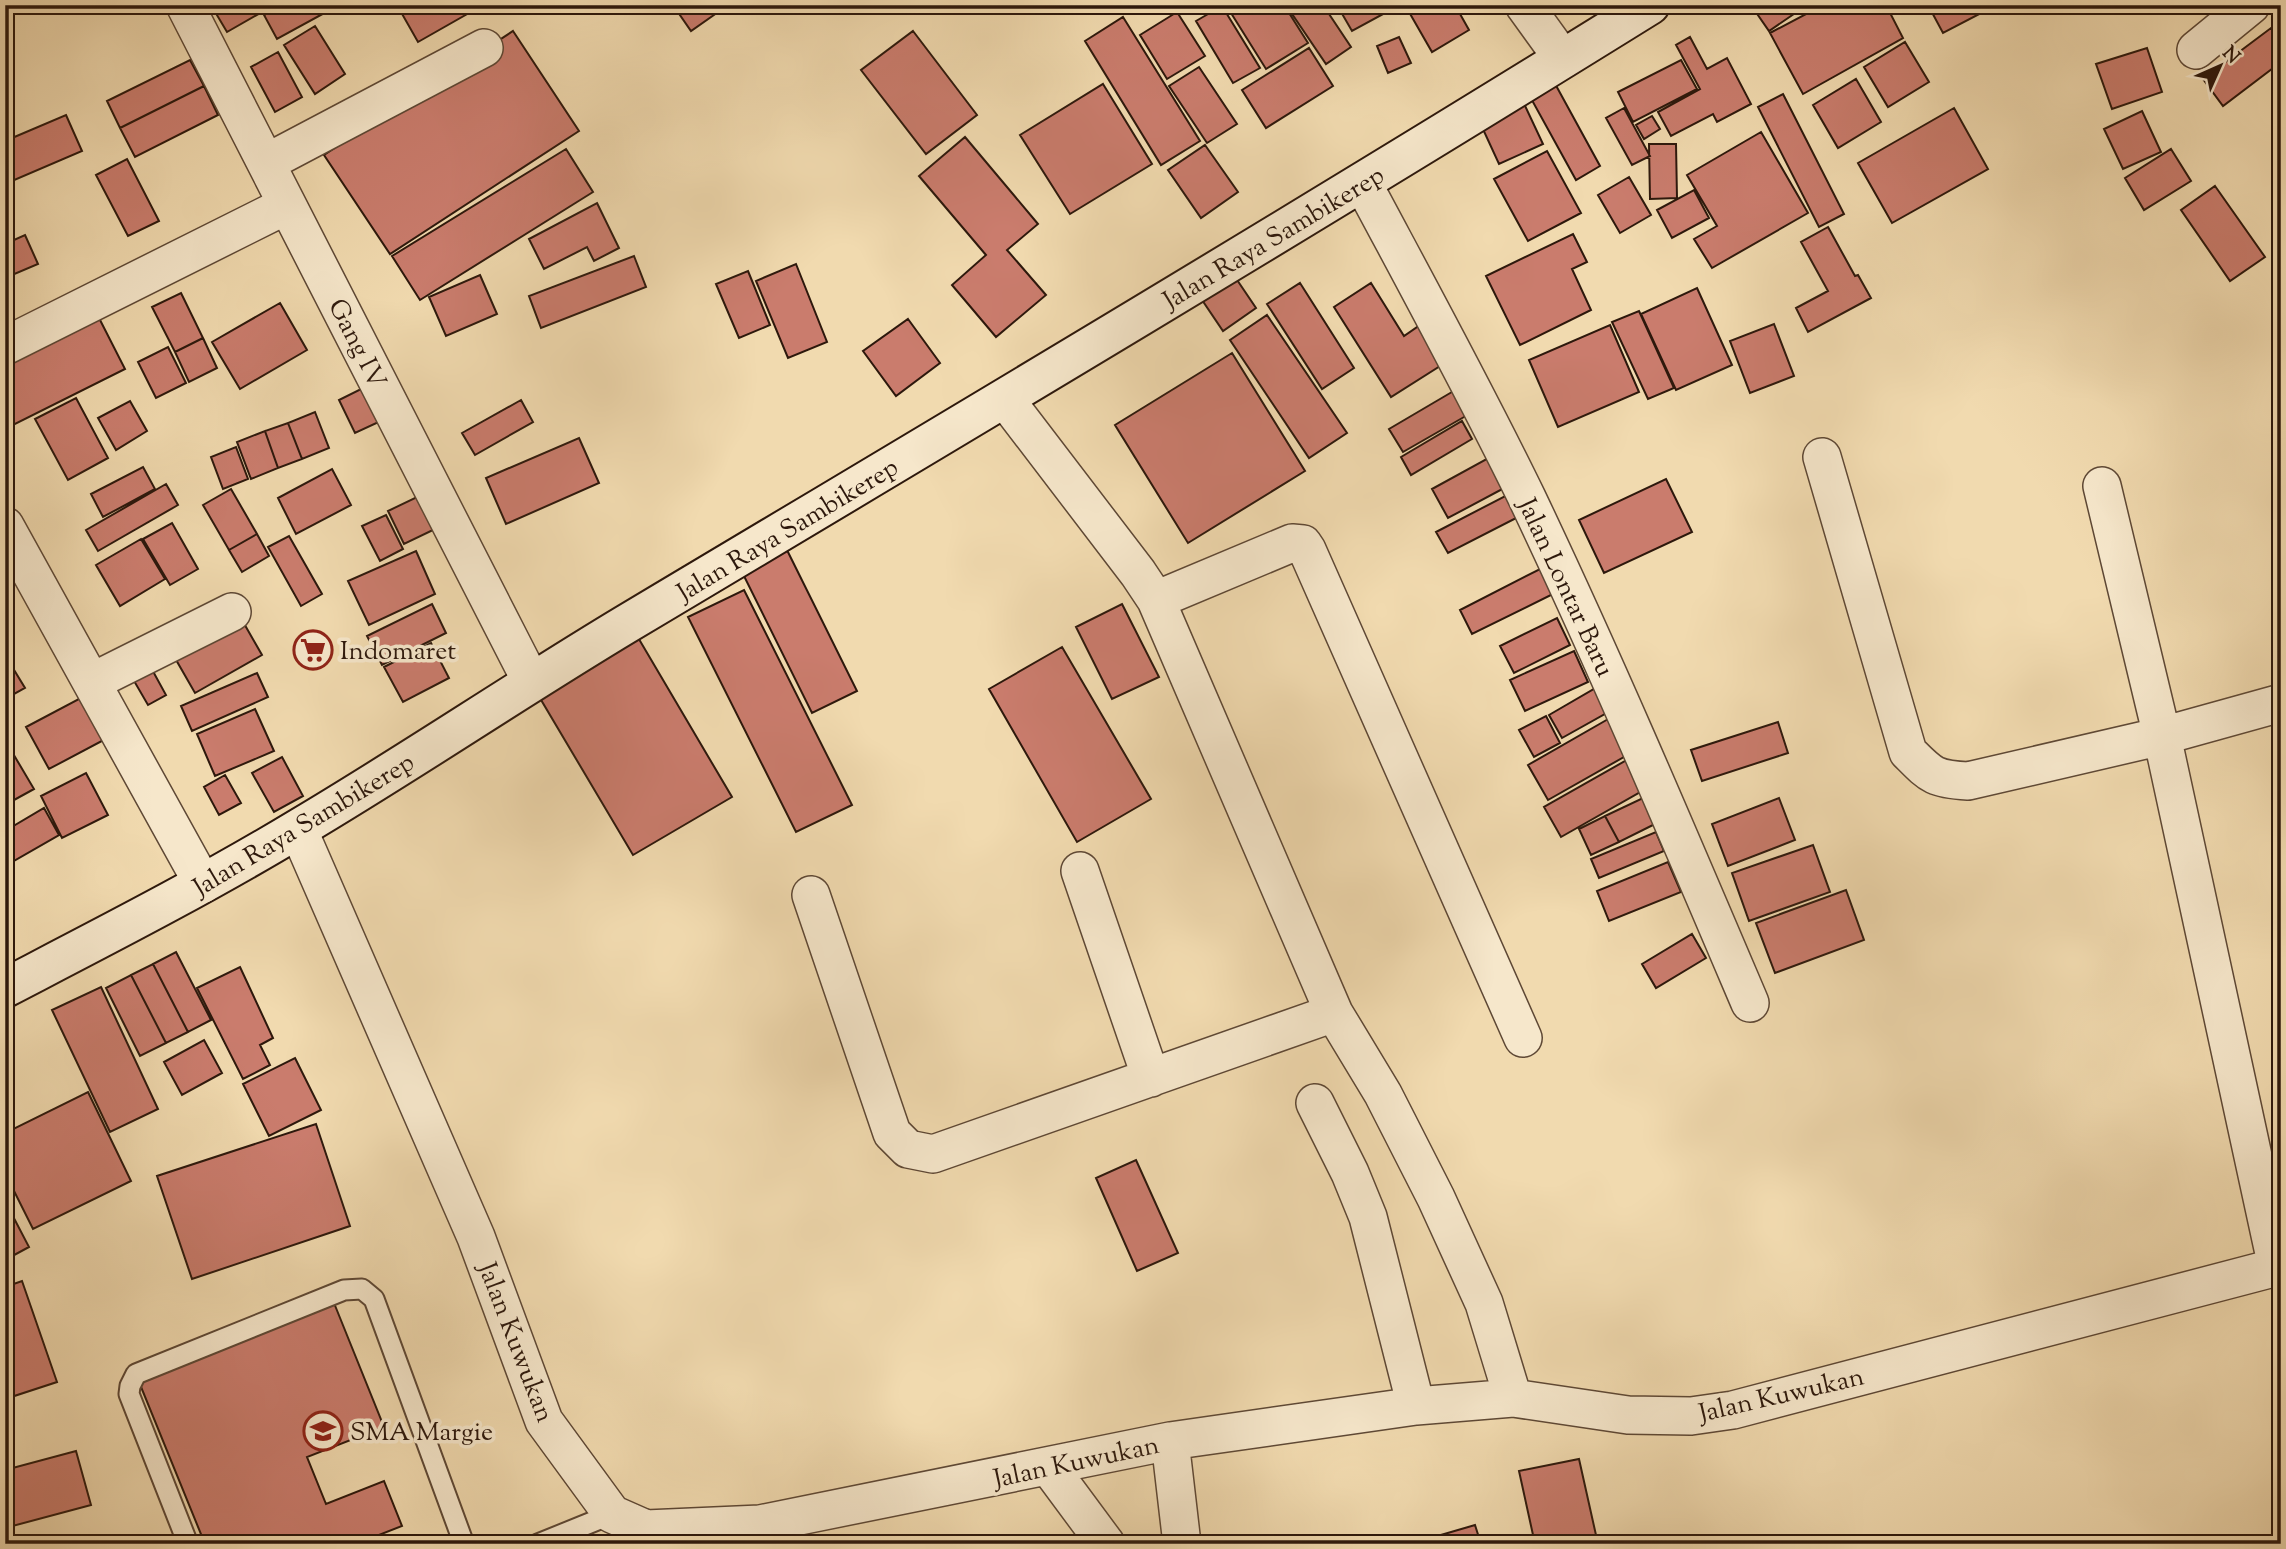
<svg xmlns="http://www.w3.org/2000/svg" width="2286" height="1549" font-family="'Sorts Mill Goudy',serif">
  <rect width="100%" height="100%" fill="#f1daaf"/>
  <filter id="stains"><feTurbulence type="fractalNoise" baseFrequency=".00286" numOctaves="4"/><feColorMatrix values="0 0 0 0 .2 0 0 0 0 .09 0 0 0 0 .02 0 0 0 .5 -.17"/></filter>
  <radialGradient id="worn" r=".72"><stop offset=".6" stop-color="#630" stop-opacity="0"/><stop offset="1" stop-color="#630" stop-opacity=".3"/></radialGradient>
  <path fill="#ca7c6d" stroke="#2d180c" stroke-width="2" d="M211,5H259L262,12L227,32Z
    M283,5H339L277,39L264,15Z
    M397,5H483L418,42Z
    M673,5H718L721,10L691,31Z
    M1226,5H1284L1308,43L1266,69Z
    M1286,5H1323L1351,47L1326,64Z
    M1337,5H1395L1396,7L1352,31Z
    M1405,5H1455L1469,30L1432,52Z
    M1751,5H1807L1769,31Z
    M1823,5H1830L1833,10L1841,5H1886L1903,38L1803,94L1770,33Z
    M1928,5H1985L1987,10L1943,33Z
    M1222,6L1260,68L1233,83L1196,21Z
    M1177,12L1205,56L1167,79L1140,35Z
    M1123,17L1200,141L1161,165L1085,41Z
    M315,26L345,74L315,94L284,45Z
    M2271,28L2281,40V62L2223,106L2203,79Z
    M513,31L579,131L390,254L324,155Z
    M913,31L977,115L926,154L861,70Z
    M1399,37L1411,63L1388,73L1377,46Z
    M1690,37L1707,69L1727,58L1751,104L1717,122L1713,114L1671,136L1658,112L1700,89L1676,45Z
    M1905,42L1929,82L1888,107L1864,67Z
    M1309,48L1333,86L1266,128L1242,90Z
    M2147,48L2162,92L2112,109L2096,64Z
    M278,52L302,97L275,112L251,67Z
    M190,60L204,86L120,128L107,101Z
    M1681,60L1697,89L1633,122L1618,92Z
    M1199,67L1237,124L1207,143L1169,86Z
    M1856,79L1881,122L1838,148L1813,105Z
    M1553,80L1600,166L1576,180L1528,93Z
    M1103,84L1152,164L1070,214L1020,135Z
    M204,86L218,115L135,157L120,128Z
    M1783,94L1844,214L1819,227L1758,107Z
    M1520,95L1543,144L1499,164L1476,114Z
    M1624,108L1650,156L1632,165L1606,118Z
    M1954,108L1988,169L1892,223L1858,163Z
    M2142,111L2161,152L2123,169L2104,129Z
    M66,115L82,151L5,184V141Z
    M1652,116L1660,129L1644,139L1636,125Z
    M1761,132L1808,213L1712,268L1694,239L1717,226L1687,175Z
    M965,137L1038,224L1007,250L1046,295L996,337L952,285L986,255L919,176Z
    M1649,144H1676L1677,198L1650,199Z
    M1205,145L1238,192L1201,218L1168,170Z
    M566,149L593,192L420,300L392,256Z
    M2171,149L2191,181L2144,210L2125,178Z
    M1547,151L1581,213L1528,241L1494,179Z
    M127,159L159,221L128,236L96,175Z
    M1629,177L1651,215L1620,233L1598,195Z
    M2215,186L2265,257L2230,281L2181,210Z
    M1694,190L1709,218L1672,238L1657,210Z
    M597,203L619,248L594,261L587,247L544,269L529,239Z
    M1828,227L1855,276L1858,275L1871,298L1808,332L1796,308L1828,291L1801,242Z
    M1573,234L1587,262L1572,269L1591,310L1520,345L1486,276Z
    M25,235L38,264L5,278V244Z
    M634,256L646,287L541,328L529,296Z
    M796,264L827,342L788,358L756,281Z
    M1229,268L1256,308L1223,331L1196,291Z
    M748,271L770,325L739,338L716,284Z
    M480,275L497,314L446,336L429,297Z
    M1300,283L1354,368L1322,389L1267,304Z
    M1371,283L1404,336L1423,323L1448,361L1391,397L1334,307Z
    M1697,288L1732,365L1676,390L1641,314Z
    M181,293L203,338L175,352L152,307Z
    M280,303L307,350L240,389L212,342Z
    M1639,311L1674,388L1648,399L1612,322Z
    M1267,315L1347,433L1309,458L1230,340Z
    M98,316L125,369L9,427L5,420V363Z
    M908,319L940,363L896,396L863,351Z
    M1774,324L1794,376L1750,393L1730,341Z
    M1610,325L1639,392L1558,427L1529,360Z
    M203,338L217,368L189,382L175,352Z
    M168,347L186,383L156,398L138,362Z
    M1232,353L1305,471L1188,543L1115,425Z
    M367,386L383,420L355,433L339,400Z
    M1457,389L1471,413L1403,452L1389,429Z
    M76,398L108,458L68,480L35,419Z
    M521,400L533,422L475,455L462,433Z
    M130,401L147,431L116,450L98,418Z
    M315,412L329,448L302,459L288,423Z
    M1462,421L1472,439L1411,475L1401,457Z
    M288,423L302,459L278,468L265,431Z
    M265,431L278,468L251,479L237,442Z
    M579,438L599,483L506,524L486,478Z
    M236,447L248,479L223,489L211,457Z
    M1492,456L1508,486L1448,518L1432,489Z
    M143,467L155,489L103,517L91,494Z
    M332,469L351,505L296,534L278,498Z
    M1666,479L1692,532L1604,573L1579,520Z
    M166,484L178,505L98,551L86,530Z
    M231,489L257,534L229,550L203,505Z
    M1513,492L1524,514L1448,553L1436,532Z
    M417,497L433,530L404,544L388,511Z
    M386,515L403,549L380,561L362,526Z
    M172,523L198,569L170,585L143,539Z
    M257,534L269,556L242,572L229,550Z
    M289,536L322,594L301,606L268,547Z
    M141,539L165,579L120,606L96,565Z
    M783,542L857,691L812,713L738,564Z
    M416,551L435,594L369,625L348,581Z
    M1544,567L1557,592L1472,634L1460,610Z
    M744,590L852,805L796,832L688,617Z
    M432,604L446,633L382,665L367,636Z
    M1122,604L1159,677L1112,699L1076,627Z
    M1557,618L1570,645L1514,673L1500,646Z
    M242,620L262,655L195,693L175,658Z
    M633,629L732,797L633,855L534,688Z
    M431,643L449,678L403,702L384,667Z
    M1062,647L1151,799L1077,842L989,689Z
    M1574,651L1588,682L1525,711L1510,680Z
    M8,660L25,688L5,699V661Z
    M149,664L166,695L148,705L130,674Z
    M257,673L268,697L192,731L181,706Z
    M1606,682L1619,706L1562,738L1549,715Z
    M92,692L115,734L49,769L26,727Z
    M255,709L274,751L215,776L197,734Z
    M1546,716L1560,743L1534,757L1519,730Z
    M1610,718L1631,753L1548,800L1528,765Z
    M1778,722L1788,753L1702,781L1691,750Z
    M5,740L34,789L5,805Z
    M282,757L303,796L274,812L252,773Z
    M1632,757L1649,787L1561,837L1544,807Z
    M86,773L108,815L62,838L41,796Z
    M225,775L241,803L219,815L204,787Z
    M1643,798L1657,823L1619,842L1605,816Z
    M1779,798L1795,840L1728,866L1712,824Z
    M44,808L59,835L5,866V831Z
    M1605,816L1619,842L1591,855L1579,829Z
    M1656,832L1664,851L1599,878L1591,859Z
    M1813,845L1830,892L1749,921L1732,873Z
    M1668,862L1681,892L1609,921L1597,891Z
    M1846,890L1864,940L1775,973L1756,923Z
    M1692,934L1706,958L1656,988L1642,964Z
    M176,952L211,1020L188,1032L153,964Z
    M153,964L188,1032L166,1043L131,975Z
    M240,967L273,1038L260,1045L270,1065L243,1079L197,988Z
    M131,975L166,1043L140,1056L106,988Z
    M101,987L158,1109L110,1132L52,1010Z
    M204,1040L222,1073L182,1095L164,1062Z
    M295,1058L321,1110L269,1136L243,1084Z
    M88,1092L131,1181L33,1229L5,1173V1133Z
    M316,1124L350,1226L192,1279L157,1176Z
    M1136,1160L1178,1253L1137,1271L1096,1178Z
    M5,1201L29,1247L5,1260Z
    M22,1281L57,1382L5,1399V1287Z
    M334,1303L384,1427L307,1457L326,1504L384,1481L402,1526L356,1544H205L139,1382Z
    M76,1451L91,1505L5,1528V1470Z
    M1579,1459L1598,1544H1535L1519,1471Z
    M1475,1525L1481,1544H1436L1434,1537Z"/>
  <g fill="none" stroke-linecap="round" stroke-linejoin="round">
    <g stroke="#5e4835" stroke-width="23">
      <path id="lane" d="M188,1544L129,1394L130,1386L136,1374L344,1290L362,1289L374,1299L464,1544
        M538,1544L612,1514"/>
    </g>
    <g stroke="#5e4835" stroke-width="40">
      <path id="street" d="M185,5L531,681
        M1524,5L1563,59
        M2196,50L2251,5
        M266,163L484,48
        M1362,182C1418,287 1475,391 1527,498C1606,664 1678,834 1750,1003
        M5,346L287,205
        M1005,399L1138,573L1156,600L1334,1013L1383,1094L1436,1198L1484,1303L1513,1398
        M1822,457L1908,752C1931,775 1933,779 1968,781L2162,736L2281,703
        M2102,486L2162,736L2277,1267
        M5,526L203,884
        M1156,600L1292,543L1303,544L1307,550L1523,1038
        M92,682L232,612
        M298,829L476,1237L544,1421L612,1514L646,1529L760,1524L1170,1441L1416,1406L1513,1398L1628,1415L1691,1416L1733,1410L2281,1266
        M1080,871L1151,1078
        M811,895L892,1133L908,1149L933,1154L1334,1013
        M1315,1103L1350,1173L1368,1217L1416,1406
        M1170,1441L1182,1544
        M1049,1467L1106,1544"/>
    </g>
    <g stroke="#2d180c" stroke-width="42">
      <path id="secondary" d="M5,988C105,936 205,885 301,827C412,761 518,689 628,623C970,419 1312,215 1650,5"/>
    </g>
    <use href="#lane" stroke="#f6e7cb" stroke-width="19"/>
    <use href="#street" stroke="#f6e7cb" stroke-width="37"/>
    <use href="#secondary" stroke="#f6e7cb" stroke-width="38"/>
  </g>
  <defs>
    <g id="supermarket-ring" transform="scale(2.0125)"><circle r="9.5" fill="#f6e7cb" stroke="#8f2418" stroke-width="1.5"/><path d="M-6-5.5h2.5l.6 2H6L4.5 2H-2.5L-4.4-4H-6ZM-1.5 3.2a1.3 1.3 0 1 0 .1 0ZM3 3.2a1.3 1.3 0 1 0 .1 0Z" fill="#8f2418"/></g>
    <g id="school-ring" transform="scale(2.0125)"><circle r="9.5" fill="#f6e7cb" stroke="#8f2418" stroke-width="1.5"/><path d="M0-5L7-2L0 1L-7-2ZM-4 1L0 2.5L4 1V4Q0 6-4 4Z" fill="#8f2418"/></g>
  </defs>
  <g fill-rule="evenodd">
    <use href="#supermarket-ring" x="313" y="650"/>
    <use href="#school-ring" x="323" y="1431"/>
  </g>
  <g text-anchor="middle" stroke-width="7" stroke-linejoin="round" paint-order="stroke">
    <g font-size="26" fill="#2d180c" stroke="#f6e7cb">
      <text transform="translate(1273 237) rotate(-31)" y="9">Jalan Raya Sambikerep</text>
      <text transform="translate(358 343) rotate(63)" y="9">Gang IV</text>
      <text transform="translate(787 529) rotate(-31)" y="9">Jalan Raya Sambikerep</text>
      <text transform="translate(1567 587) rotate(65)" y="9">Jalan Lontar Baru</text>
      <text transform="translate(303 824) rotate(-31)" y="9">Jalan Raya Sambikerep</text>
      <text transform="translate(517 1342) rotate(69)" y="9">Jalan Kuwukan</text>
      <text transform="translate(1781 1394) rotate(-13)" y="9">Jalan Kuwukan</text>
      <text transform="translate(1076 1461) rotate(-12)" y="9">Jalan Kuwukan</text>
    </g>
    <g font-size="26" fill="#2d180c" stroke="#f6e7cb" text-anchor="start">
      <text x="340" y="659">Indomaret</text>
      <text x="350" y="1440">SMA Margie</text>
    </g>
  </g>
  <rect width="2286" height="1549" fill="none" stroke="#f1daaf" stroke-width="28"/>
  <rect x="7" y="7" width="2272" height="1535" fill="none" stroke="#2d180c" stroke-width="3.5"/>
  <rect x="14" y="14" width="2258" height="1521" fill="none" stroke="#2d180c" stroke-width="2"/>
  <g transform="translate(2220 66) rotate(45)" stroke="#f6e7cb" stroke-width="5" paint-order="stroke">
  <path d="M0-5L12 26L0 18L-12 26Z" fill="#2d180c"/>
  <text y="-10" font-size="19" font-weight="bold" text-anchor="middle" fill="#2d180c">N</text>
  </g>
  <rect width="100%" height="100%" filter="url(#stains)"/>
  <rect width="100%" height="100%" fill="url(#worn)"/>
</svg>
